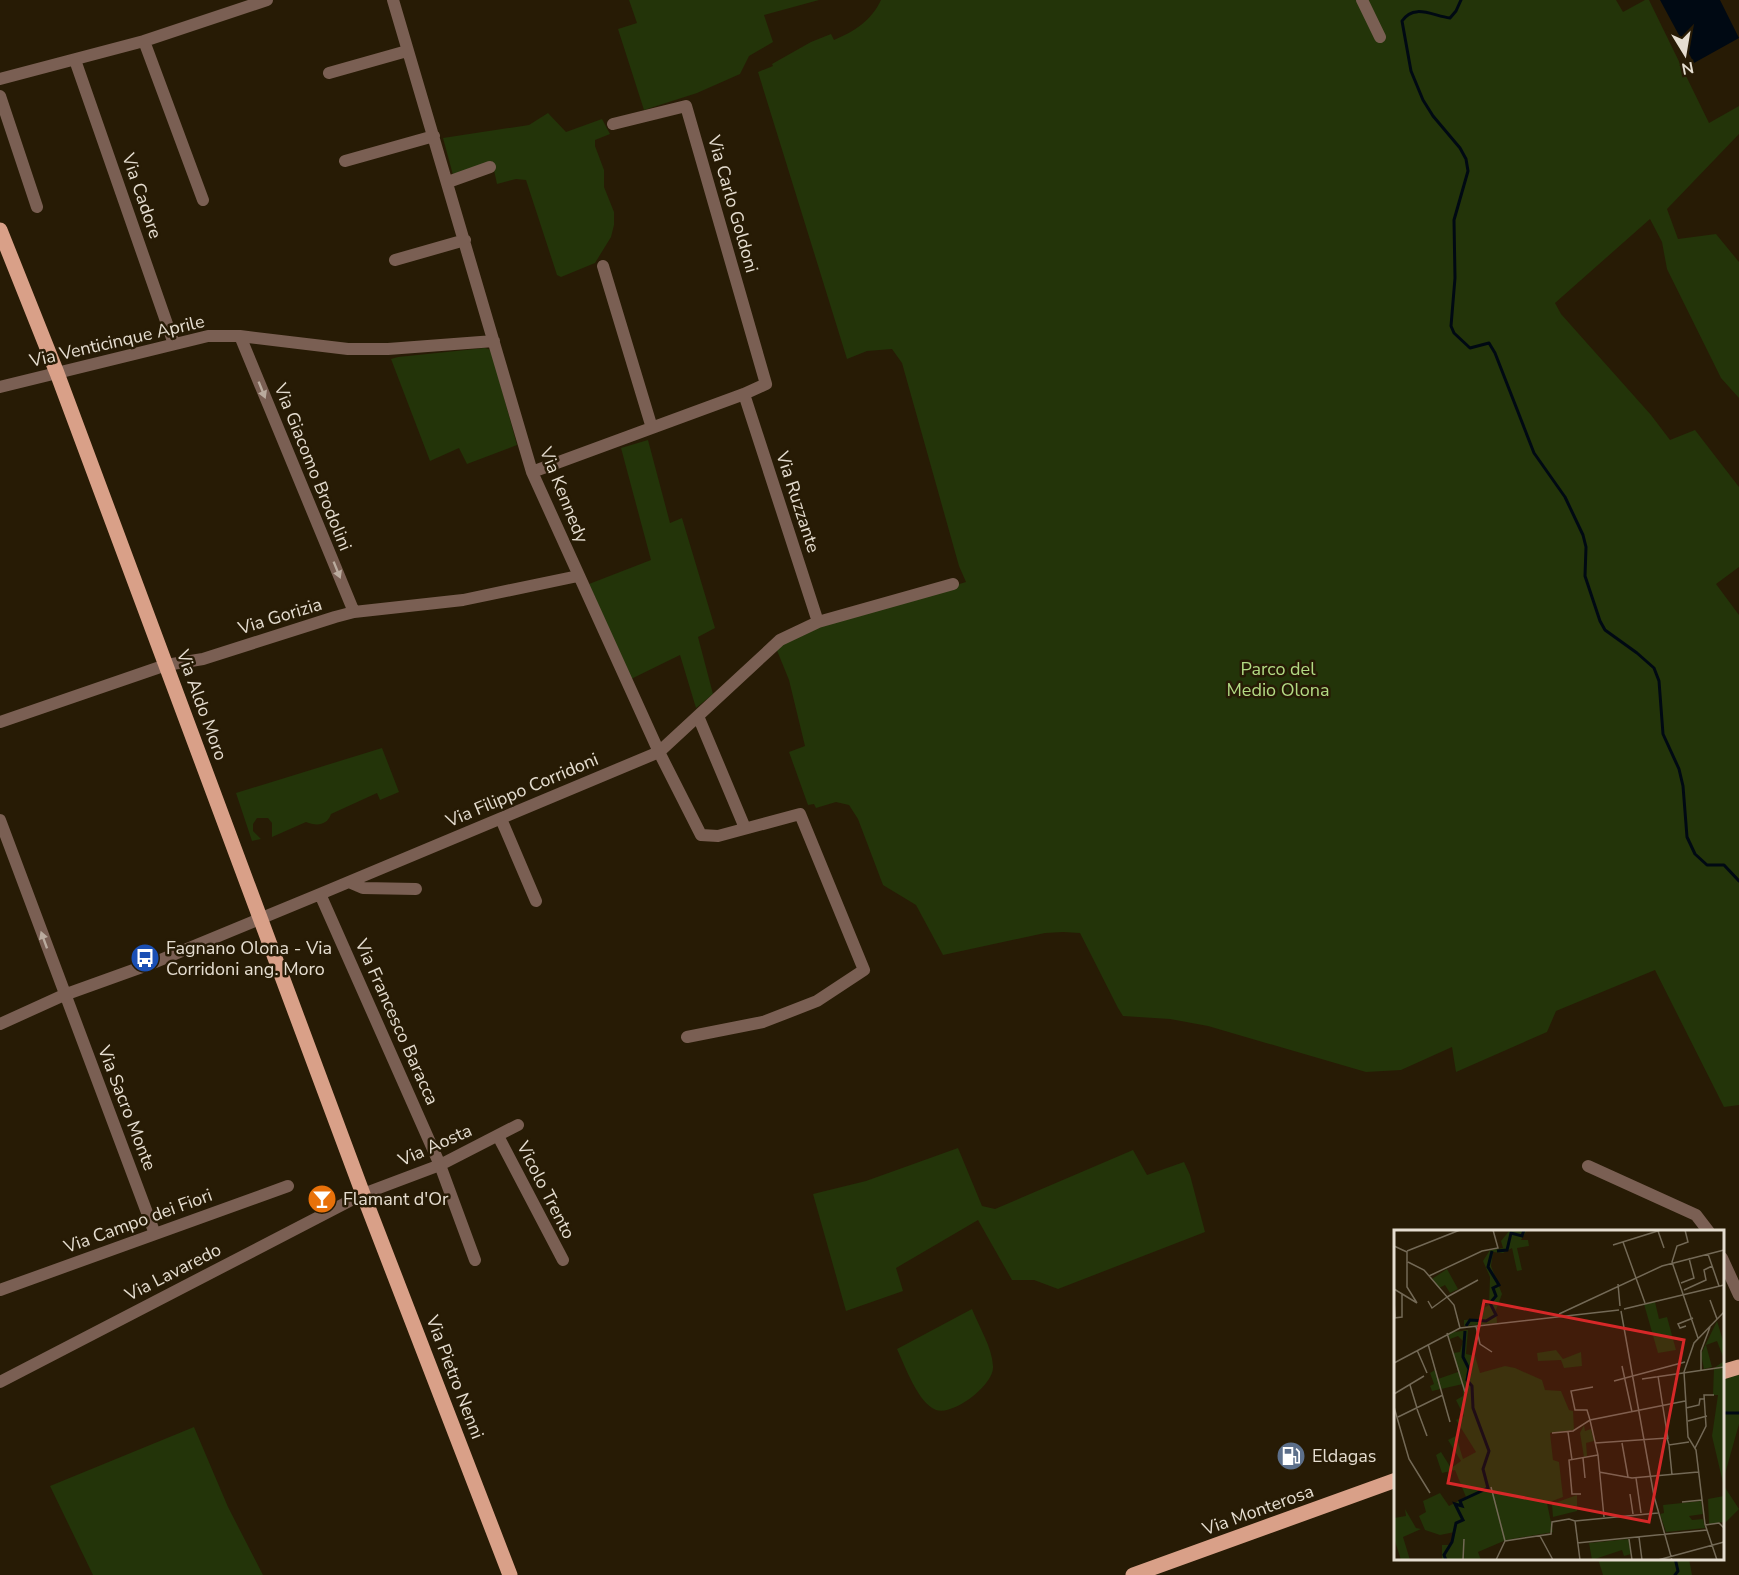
<svg xmlns="http://www.w3.org/2000/svg" width="1739" height="1575" font-family="'Nunito Sans',sans-serif">
  <rect width="100%" height="100%" fill="#271b05"/>
  <path fill="#233409" d="M629,0H819L764,15L773,42L749,56L740,74L697,93L644,110L618,29L637,23Z
    M881,0H1616L1623,12L1645,0H1649L1709,123L1739,106V134L1667,209L1678,239L1716,234L1739,262V398L1721,378L1667,269L1662,242L1650,219L1555,303L1561,314L1651,415L1670,440L1695,430L1739,487V567L1716,584L1739,615V1105L1724,1107L1655,970L1556,1011L1547,1032L1456,1072L1452,1047L1401,1070L1366,1072L1208,1026L1170,1019L1123,1016L1118,1008L1080,933L1063,932L1045,933L943,955L916,905L883,885L858,819L849,805L836,802L816,808L814,804L808,805L789,752L805,746L789,680L776,648L814,628L966,582L959,566L902,363L892,349L867,351L847,359L758,72L773,66L772,64L811,42L831,34L834,40C855,31 871,21 881,0Z
    M548,113L566,132L602,119L610,134L595,140V146L604,170V187L614,212V225L611,237L595,263L561,277L557,275L526,180L516,179L497,184L492,161L453,175L443,138L529,125Z
    M485,348L491,350L517,445L467,464L459,448L430,461L391,359L398,357Z
    M648,440L670,523L682,518L715,628L698,637L713,694L696,708L680,655L631,679L589,584L651,560L621,448Z
    M382,748L399,792L380,800L377,793L331,814C327,826 316,826 306,822L272,837V823L268,818H257L253,824V831L261,839L252,841L236,793Z
    M958,1148L982,1206L995,1209L1133,1150L1147,1175L1184,1162L1190,1175L1205,1232L1058,1289L1034,1280H1012L978,1220L896,1268L903,1291L846,1311L813,1194L866,1181Z
    M972,1309C979,1327 992,1347 993,1366C995,1384 954,1416 936,1410C918,1403 905,1366 897,1349Z
    M1739,1374V1424L1723,1481L1722,1379Z
    M194,1427L228,1507L263,1575H93L50,1486Z
    M1722,1483L1739,1509L1723,1525H1722Z
    M1598,1559H1689L1692,1575H1603Z"/>
  <path fill="#000913" d="M1660,0H1720L1739,38L1694,63Z"/>
  <g fill="none" stroke-linecap="round" stroke-linejoin="round">
    <path stroke="#000913" stroke-width="3" d="M1461,0L1456,11L1450,18C1433,16 1414,3 1402,21L1411,71L1423,100L1433,116L1460,148L1466,159L1468,171L1454,220L1455,278L1451,326L1454,333L1470,348L1489,343L1495,353L1534,453L1565,497L1583,535L1586,547L1585,576L1600,621L1605,630L1637,653L1654,668L1659,681L1663,734L1679,769L1683,786L1687,837L1695,854L1707,865H1724L1739,881
      M1722,1413H1739
      M1675,1558L1678,1571L1675,1575"/>
    <path stroke="#7a5f53" stroke-width="12" d="M393,0L532,472L659,752L701,835L718,836L800,814L864,970L817,1001L763,1022L687,1037
      M1362,0L1380,37
      M144,41L203,200
      M75,60L174,344
      M329,73L407,51
      M0,79L144,41L267,0
      M0,96L37,207
      M345,161L434,136
      M448,182L490,167
      M395,260L465,240
      M603,266L652,428
      M240,336L354,612
      M0,387L208,336H240L348,349H388L494,341
      M744,394L818,622
      M532,472L744,394L766,384L686,106L613,124
      M698,716L745,828
      M0,722L166,665L203,659L335,617L354,612L463,600L578,576
      M501,819L536,901
      M0,820L155,1234
      M349,882L363,888L416,889
      M320,894L440,1165L475,1260
      M0,1024L64,995L153,963L320,894L659,752L780,640L818,622L953,584
      M498,1136L563,1260
      M1588,1166L1696,1215L1709,1232
      M1722,1258L1739,1295
      M0,1290L288,1186
      M0,1382L363,1194L440,1165L518,1125"/>
    <path stroke="#d9a088" stroke-width="15" d="M0,230L57,373L363,1194L510,1575
      M1722,1372L1739,1367
      M1133,1575L1396,1480"/>
  </g>
  <defs><path id="oneway-solid" d="M-6-.8H1V-3.2L6.5 0L1 3.2V.8H-6Z" transform="scale(1.5)"/></defs>
  <g fill="#baab9e">
    <use href="#oneway-solid" transform="translate(262 390) rotate(68)"/>
    <use href="#oneway-solid" transform="translate(337 570) rotate(68)"/>
    <use href="#oneway-solid" transform="translate(44 940) rotate(-110)"/>
  </g>
  <defs>
    <g id="bus-disc" transform="scale(1.5)"><circle r="9.5" fill="#1a4fb4" stroke="#271b05"/><path d="M-5-6H5V4H4V6H2V4H-2V6H-4V4H-5ZM-3.5-4V0h7V-4ZM-3.5 1.2v1.5H-2V1.2ZM2 1.2v1.5H3.5V1.2Z" fill="#fff"/></g>
    <g id="bar-disc" transform="scale(1.5)"><circle r="9.5" fill="#e8710a" stroke="#271b05"/><path d="M-6-5H6L.8 .8V4.5H3.5V6h-7V4.5H-.8V.8Z" fill="#fff"/></g>
    <g id="fuel-disc" transform="scale(1.5)"><circle r="9.5" fill="#5c6f8a" stroke="#271b05"/><path d="M-5.5-6h7V0h2V4h1.3V-2.5L3-4.5l.8-.8L6-3V5H2.5V1h-1V6h-7ZM-4.2-4.7v3.2H.2V-4.7Z" fill="#fff"/></g>
  </defs>
  <g fill-rule="evenodd">
    <use href="#bus-disc" x="145" y="958"/>
    <use href="#bar-disc" x="322" y="1199"/>
    <use href="#fuel-disc" x="1291" y="1456"/>
  </g>
  <g text-anchor="middle" stroke-width="5" stroke-linejoin="round" paint-order="stroke">
    <g font-size="18" fill="#e5ddd0" stroke="#271b05">
      <text transform="translate(142 196) rotate(71)" y="6">Via Cadore</text>
      <text transform="translate(733 204) rotate(74)" y="6">Via Carlo Goldoni</text>
      <text transform="translate(117 341) rotate(-13)" y="6">Via Venticinque Aprile</text>
      <text transform="translate(313 467) rotate(68)" y="6">Via Giacomo Brodolini</text>
      <text transform="translate(564 495) rotate(68)" y="6">Via Kennedy</text>
      <text transform="translate(798 502) rotate(72)" y="6">Via Ruzzante</text>
      <text transform="translate(280 616) rotate(-17)" y="6">Via Gorizia</text>
      <text transform="translate(202 705) rotate(70)" y="6">Via Aldo Moro</text>
      <text transform="translate(522 790) rotate(-23)" y="6">Via Filippo Corridoni</text>
      <text transform="translate(397 1022) rotate(66)" y="6">Via Francesco Baracca</text>
      <text transform="translate(127 1108) rotate(69)" y="6">Via Sacro Monte</text>
      <text transform="translate(435 1145) rotate(-24)" y="6">Via Aosta</text>
      <text transform="translate(546 1190) rotate(63)" y="6">Vicolo Trento</text>
      <text transform="translate(138 1221) rotate(-20)" y="6">Via Campo dei Fiori</text>
      <text transform="translate(173 1272) rotate(-27)" y="6">Via Lavaredo</text>
      <text transform="translate(455 1377) rotate(69)" y="6">Via Pietro Nenni</text>
      <text transform="translate(1258 1510) rotate(-20)" y="6">Via Monterosa</text>
    </g>
    <g font-size="18" fill="#b3da84" stroke="#271b05">
      <text x="1278" y="675">Parco del<tspan x="1278" dy="21">Medio Olona</tspan></text>
    </g>
    <g font-size="18" fill="#e5ddd0" stroke="#271b05" text-anchor="start">
      <text x="166" y="954">Fagnano Olona - Via<tspan x="166" dy="21">Corridoni ang. Moro</tspan></text>
      <text x="343" y="1205">Flamant d'Or</text>
      <text x="1312" y="1462">Eldagas</text>
    </g>
  </g>
  <g transform="translate(1394 1230)">
    <rect width="330" height="330" fill="#271b05"/>
    <path d="M116,0H133L127,10H134L135,16L123,18L128,40L123,41L118,18L109,23L99,22L97,36L108,64L102,80L103,93L70,96V90L86,89L88,79L95,75L96,47L89,31L96,20L109,18L107,11ZM53,39L64,59L56,63L51,55L45,58L38,49ZM261,72L265,89L273,87L282,120L264,123L250,74ZM323,91L330,114V129L323,111L312,115L318,137L310,139L307,124ZM74,100L72,124L81,126L86,143L111,136L121,138L148,150L151,160L167,161L175,180L179,181L180,200L156,203L159,230L165,232L169,267L153,273L159,302L112,310L84,322L87,330H48V315H57L61,302L46,305L31,300L25,286L32,282L29,271L46,263L55,276L72,267L61,240L48,243L42,225L47,222L57,238L67,231L54,210L62,206L69,229L82,222L62,190L70,186L62,170L69,166V154L38,161L36,156L40,154L36,143L41,140L44,149L64,142L59,123L66,122L69,111L64,106L56,109L54,103ZM162,120L169,129L187,122L188,136L170,138L167,130L144,131L143,123ZM330,131V257L318,206L324,165H319L320,138ZM190,195L191,201L197,199L200,211L192,213L193,226L190,227L186,203ZM183,265V281L159,287L158,274ZM330,266V292L315,294L314,269ZM307,271L309,284L295,286L298,290L309,289L311,298L272,302L266,284L270,283L269,275ZM11,279L22,298L27,299L9,307L16,330H7L0,308V288L12,286ZM235,309L237,324L230,326L228,320L198,330L195,313Z" fill="#233409"/>
    <path fill="none" stroke="#000913" stroke-width="3" d="M103,21L113,20L117,3L128,6L130,0M72,96L76,90L92,91L102,85L96,73L102,66L99,58L105,55L94,37L98,21M52,330L50,325L58,312L62,293L69,290L61,274L68,276L66,271L94,258L89,239L95,221L79,178L78,156L73,150L75,139L69,127L71,101"/>
    <path fill="none" stroke="#736956" stroke-width="1.5" d="M291,0L294,12L283,16L278,32L304,108M264,1L270,18M229,12L251,73M219,15L267,0M0,16L13,22V57L23,73M13,21L66,0M314,24L325,56M14,32L30,40L60,75L66,98M35,46L88,21L104,18L99,0M287,53L300,48L295,28M224,54L226,76M0,59L23,73M290,60L312,50L310,40L318,36M53,67L84,50M0,70L1,88M316,70L323,89M34,71L38,78L53,67M230,79L330,55M227,81L260,266L278,330M165,84L268,36L330,20M0,88L8,87V64M82,96L86,114L98,122M292,96L286,98L284,94L299,88M53,103L71,162M34,114L56,192M23,120L33,143M0,133L66,98L225,80M228,136L238,182M307,140V121L316,97M264,146L274,209M248,149L330,137M220,151L291,132M16,155L23,178M199,157L177,161L181,180H193L196,190L204,225L210,287M0,164L30,146M0,177L15,229L36,263M292,178L305,175L306,169H310M23,179L33,206M4,187L49,165M294,191L313,186M174,202L178,230M158,203L179,201L196,190L291,171M201,213L273,208L275,215L295,212M228,213L234,247M275,215L278,245M301,218L312,196L310,165H320M189,228L191,248M205,242L238,248L304,242M242,248L247,283M97,257L111,311L102,330M187,264H178L175,230L204,225M236,264L239,284M288,272L308,270M181,291L186,330M311,295L325,293L330,298M146,306L159,330M245,307L248,330M235,309L238,330M111,311L157,304L158,292L175,289L181,291L264,283M183,313L313,300M69,330L70,309M264,330L330,312M323,330L311,294L302,220L294,207L290,142L300,113L330,82"/>
    <path fill="#d62828" fill-opacity="0.15" stroke="#d62828" stroke-width="3" d="M90,71L290,110L255,292L54,253Z"/>
    <rect width="330" height="330" fill="none" stroke="#e5ddd0" stroke-width="3"/>
  </g>
  <g transform="translate(1685 54) rotate(169)" stroke="#271b05" stroke-width="4.5" paint-order="stroke">
  <path d="M0-4.5L10 22L0 15L-10 22Z" fill="#e5ddd0"/>
  <text y="-9" font-size="16" font-weight="bold" text-anchor="middle" fill="#e5ddd0">N</text>
  </g>
</svg>
